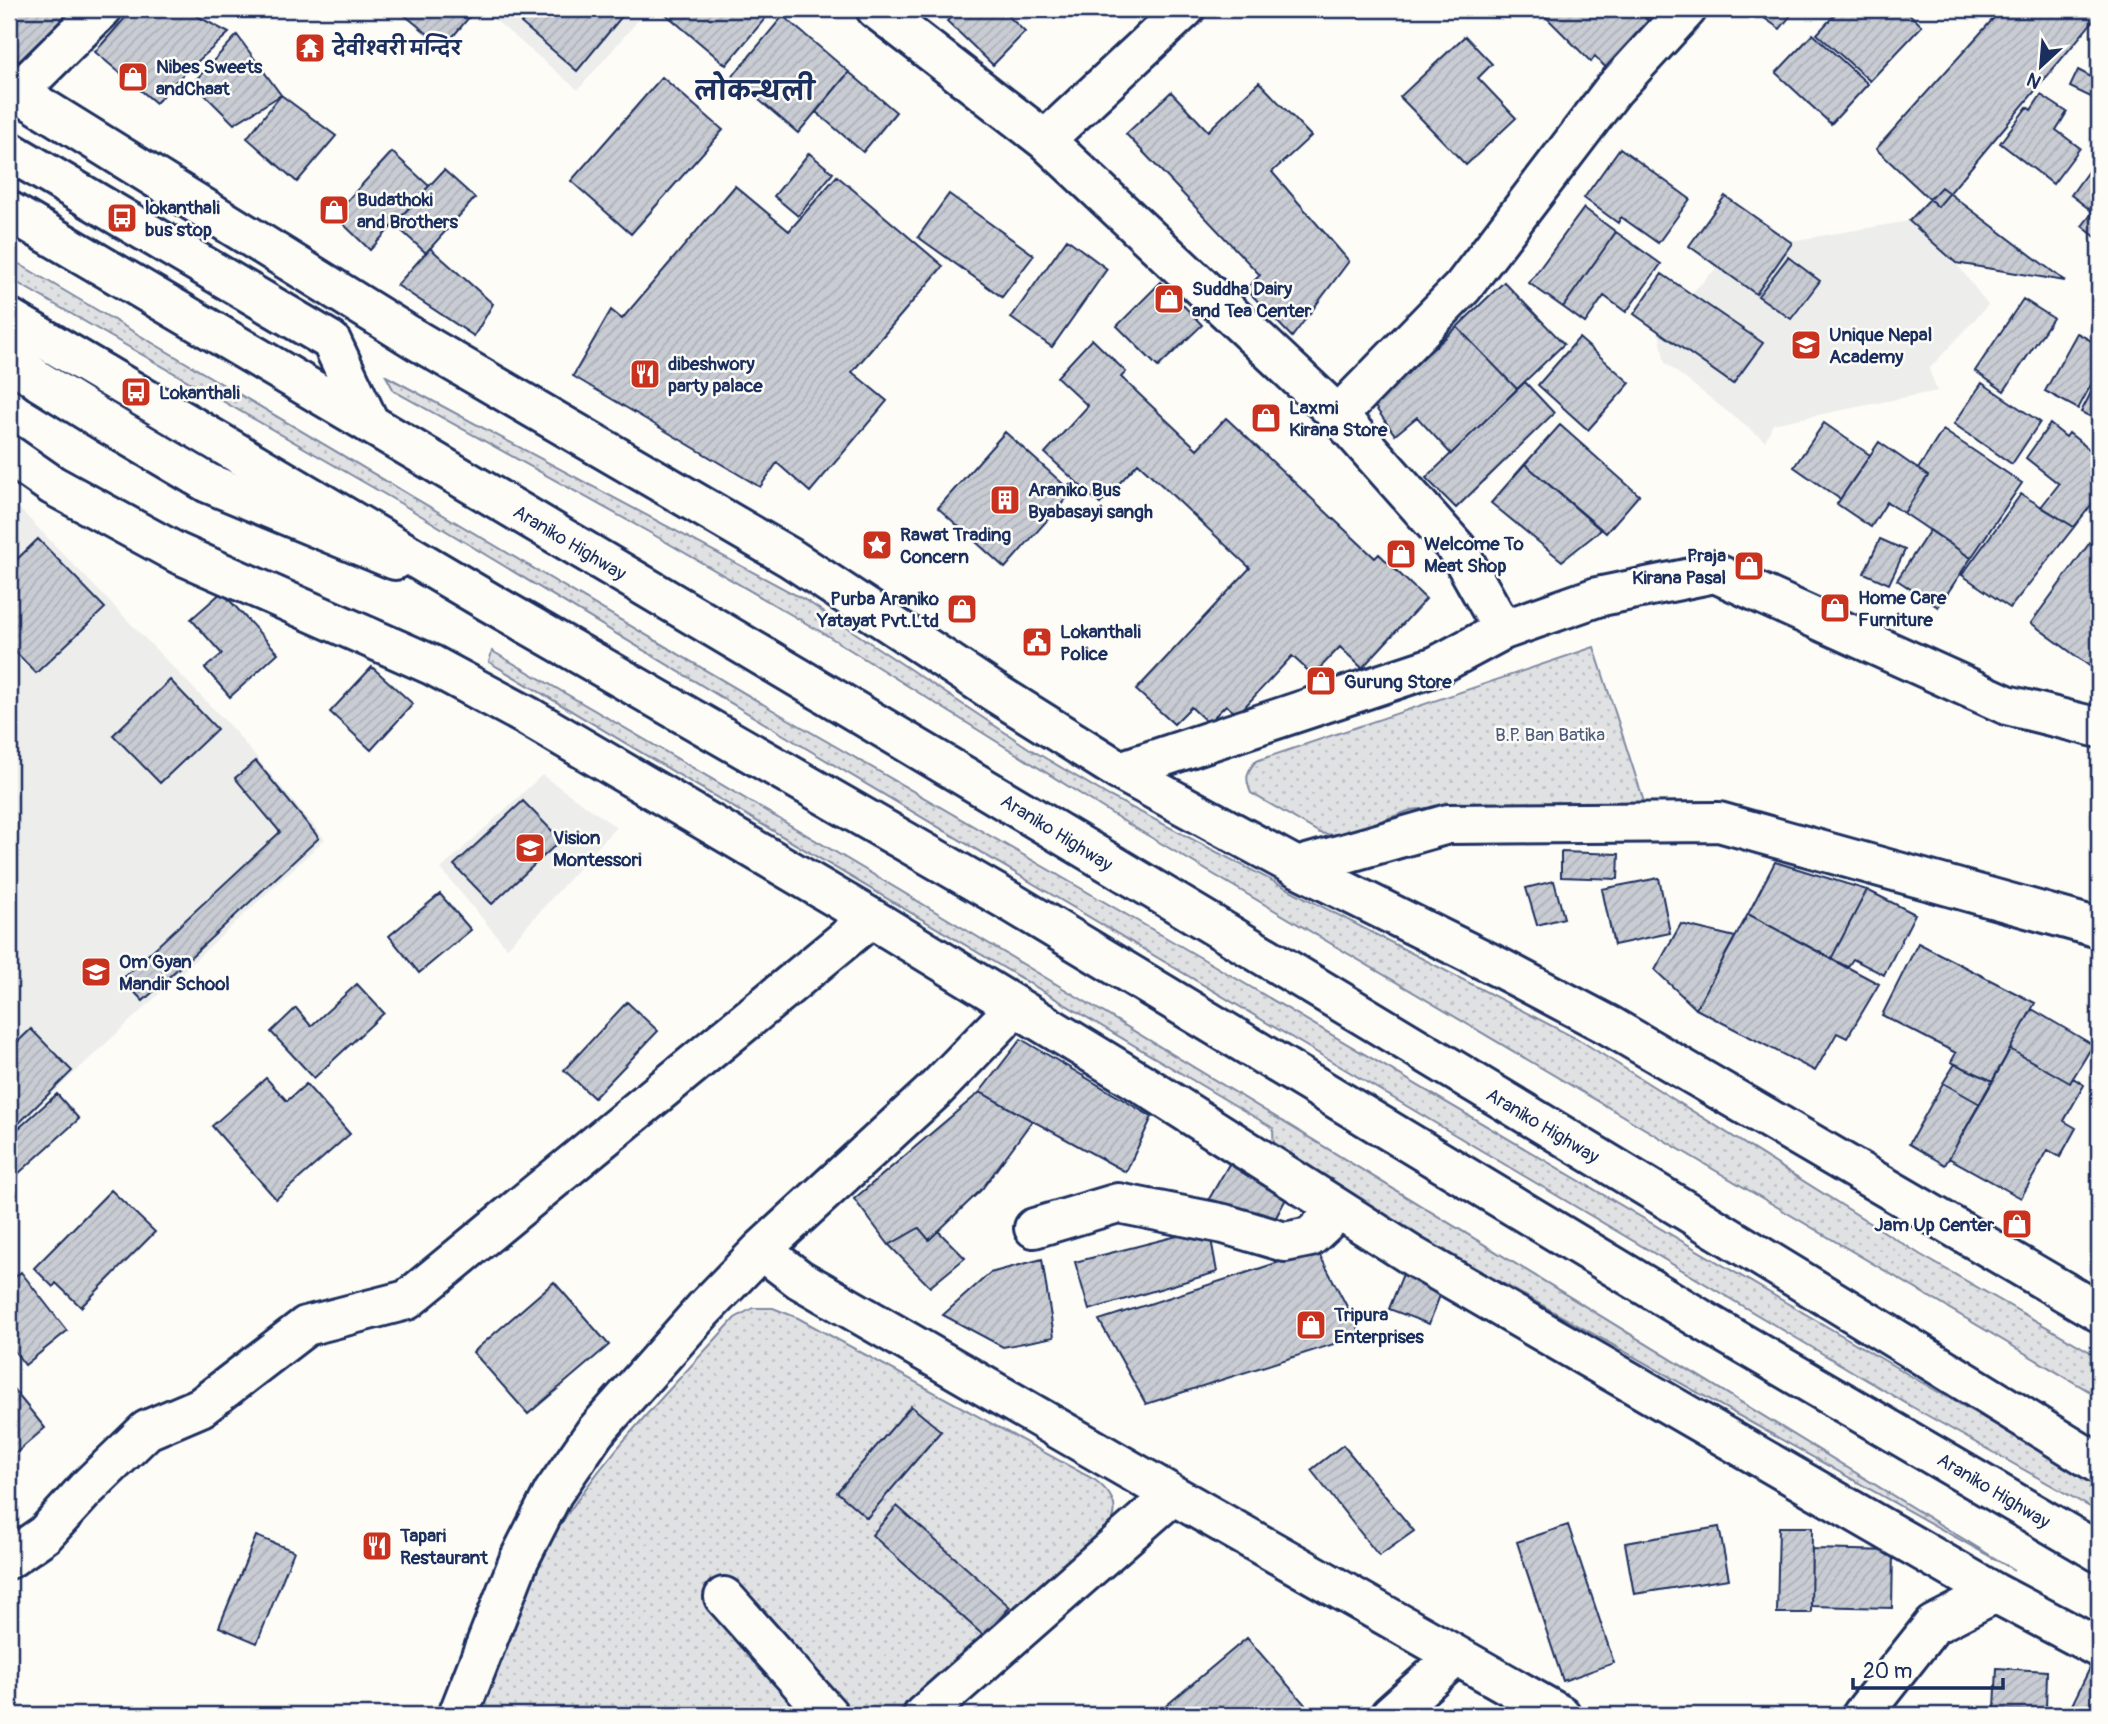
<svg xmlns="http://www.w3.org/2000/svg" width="2108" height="1724" font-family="Pangolin,'Playpen Sans Deva',sans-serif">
  <defs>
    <pattern id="green-dots" width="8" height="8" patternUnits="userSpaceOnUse" patternTransform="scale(1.75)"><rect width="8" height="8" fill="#e0e1e3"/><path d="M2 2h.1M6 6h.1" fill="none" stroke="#c0c1c5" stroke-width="1.8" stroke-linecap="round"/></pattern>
    <pattern id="building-hatch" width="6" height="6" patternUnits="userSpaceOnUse" patternTransform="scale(1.75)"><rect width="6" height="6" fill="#c9ccd3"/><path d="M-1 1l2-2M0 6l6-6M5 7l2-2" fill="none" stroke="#acb0b8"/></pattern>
  </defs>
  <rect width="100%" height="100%" fill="#fdfcf7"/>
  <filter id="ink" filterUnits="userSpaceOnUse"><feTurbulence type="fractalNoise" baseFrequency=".0143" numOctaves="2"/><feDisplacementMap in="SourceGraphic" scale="14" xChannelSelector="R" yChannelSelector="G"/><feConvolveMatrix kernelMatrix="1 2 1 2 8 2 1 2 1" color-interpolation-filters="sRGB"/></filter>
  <g filter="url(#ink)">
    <path fill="#edeeec" d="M482,9H648L578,90Z
      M1909,221L1956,263L1988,305L1929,369L1937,391L1773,424L1765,441L1665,363L1658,327L1748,236L1796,240Z
      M9,498L231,727L325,839L9,1134Z
      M542,775L616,827L507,948L441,869Z"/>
    <path fill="url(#green-dots)" stroke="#7e88a0" stroke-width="2" d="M9,258L783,716L1203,959L1921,1382L2099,1484V1512L1907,1404L772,728L405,506L9,278Z
      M386,376L807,601L1030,749L1109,796L1581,1041L1921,1255L2099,1357V1397L1130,825L828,636L654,535L394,391Z
      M1594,647L1644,802L1450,806L1411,810L1339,836L1320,833L1251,793C1245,779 1246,772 1256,761Z
      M492,651C1006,947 1509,1260 2014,1570L1274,1155L1273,1128L489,662Z
      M753,1308H773L798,1318L1095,1480C1126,1504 1116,1522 1094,1548L893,1715H860L847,1706L737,1584L709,1610L803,1715H478C500,1660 519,1594 549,1543C599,1459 670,1390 735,1318Z"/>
    <path fill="url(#building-hatch)" stroke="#1b2f5e" stroke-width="2" d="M9,9H79L21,64L9,51Z
      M133,9H184L229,33L176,81L156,103L95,52Z
      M397,9H476L444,47Z
      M533,9H628L577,71L521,23Z
      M664,9H773L726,65L662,11Z
      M959,9H1001L1025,32L993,65L947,21Z
      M1538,9H1636L1653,25L1609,71L1595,56L1591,62Z
      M1636,9H1656L1646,19Z
      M1751,9H1796L1780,29Z
      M1840,9H1904L1922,26L1870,81L1817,34Z
      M2002,9H2099V14L1938,207L1876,149Z
      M783,16L849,72L798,133L732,77Z
      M1813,34L1868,84L1831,124L1776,73Z
      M237,35L281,95L234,124L193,83Z
      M1465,36L1492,64L1478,78L1516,118L1466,165L1400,97Z
      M2078,70L2099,81V101L2070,87Z
      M849,72L896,112L863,152L816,112Z
      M662,77L723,130L631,234L571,181Z
      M1259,82L1311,136L1272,172L1349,261L1292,337L1246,289L1260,275L1126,134L1171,92L1208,131Z
      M281,95L336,136L297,182L247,138Z
      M2041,95L2067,112L2056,130L2080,148L2053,184L2000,143L2027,107L2031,110Z
      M1620,148L1690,199L1658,243L1621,217L1618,223L1584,198Z
      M392,152L429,186L370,250L334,215Z
      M809,153L833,173L798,216L774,196Z
      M2094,163L2099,167L2098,239L2082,226L2093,212L2071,195Z
      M444,170L475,198L426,253L394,224Z
      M837,176L943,266L852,372L887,401L810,492L777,463L760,487L573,376L611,310L622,319L735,186L789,231Z
      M1941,187L2065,281L1956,263L1909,221Z
      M949,194L1034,255L1002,297L918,237Z
      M1725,196L1792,243L1756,294L1689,246Z
      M1584,208L1616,232L1563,307L1529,283Z
      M1616,232L1661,264L1626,312L1604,296L1585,323L1563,307Z
      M1067,239L1107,269L1052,347L1011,318Z
      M430,248L493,304L474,336L397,285Z
      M1788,257L1820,281L1791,319L1758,296Z
      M1662,274L1763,343L1733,384L1634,314Z
      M1161,282L1202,325L1158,367L1117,326Z
      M1504,282L1564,344L1517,389L1457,327Z
      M2023,299L2053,318L2004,391L1975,371Z
      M1457,327L1517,389L1451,454L1417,417L1395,435L1373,404Z
      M2077,333L2099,345V370L2078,409L2045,391Z
      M1579,338L1630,383L1588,430L1538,385Z
      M1092,339L1126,372L1121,377L1197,449L1226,418L1375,558L1379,554L1426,599L1362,668L1340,647L1313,675L1292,656L1237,715L1226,705L1208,723L1191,707L1174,724L1136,690L1250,568L1138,463L1100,504L1045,453L1088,406L1057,377Z
      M2099,377V421L2081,412Z
      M1525,382L1554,413L1456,508L1426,478Z
      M1982,383L2040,422L2012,464L1954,424Z
      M1824,423L1870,455L1840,499L1794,467Z
      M2050,424L2066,437L2069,433L2099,457V495L2074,527L2041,507L2059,484L2026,458Z
      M1560,425L1639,495L1606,533L1525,464Z
      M1943,430L2022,483L1971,558L1904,513L1928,476L1918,469Z
      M1005,432L1072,492L1005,568L938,508Z
      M1879,442L1928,476L1904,513L1887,502L1871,527L1837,504Z
      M1525,464L1601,530L1562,561L1491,503Z
      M2021,494L2074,527L2010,608L1962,575Z
      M1930,530L1971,558L1938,607L1897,580Z
      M2099,530V673L2031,623Z
      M38,539L105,608L36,673L9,645V567Z
      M1880,539L1905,550L1889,584L1864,573Z
      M222,592L278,653L230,697L205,668L222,654L191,619Z
      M372,667L413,704L371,750L330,712Z
      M170,680L217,729L160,783L113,735Z
      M256,761L319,838L143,1001L122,979L280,832L235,778Z
      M523,801L561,840L492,904L454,865Z
      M1561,852L1619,854L1618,879L1561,877Z
      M1775,862L1867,890L1831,959L1748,914Z
      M1659,878L1670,933L1614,945L1602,889Z
      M1554,881L1564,918L1537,925L1526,888Z
      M1867,890L1915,914L1884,975L1853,959L1847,968L1831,959Z
      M440,894L471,930L419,973L389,936Z
      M1748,914L1879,984L1847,1038L1837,1033L1815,1071L1696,1009Z
      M1681,924L1735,937L1696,1009L1655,970Z
      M1918,943L2035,1003L1993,1081L1951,1062L1956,1053L1882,1015Z
      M357,984L384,1013L314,1078L271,1032L296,1008L311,1026Z
      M627,1002L658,1031L594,1098L564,1070Z
      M2032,1009L2093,1045L2070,1083L2010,1049Z
      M31,1029L72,1071L9,1133V1050Z
      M1021,1039L1152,1117L1126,1172L980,1092Z
      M2010,1049L2070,1083L2073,1078L2084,1085L2064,1121L2076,1128L2060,1157L2048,1150L2021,1198L1949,1158Z
      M1955,1064L1993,1081L1980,1104L1943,1083Z
      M266,1078L287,1101L306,1084L350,1134L276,1199L212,1126Z
      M1943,1083L1980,1104L1945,1165L1909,1144Z
      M980,1092L1032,1121L982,1189L929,1240L919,1228L889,1245L854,1199Z
      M57,1094L79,1119L9,1182V1137Z
      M1232,1159L1287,1197L1275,1219L1209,1199Z
      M111,1190L155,1232L81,1307L56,1283L53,1287L34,1268Z
      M919,1228L929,1240L938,1231L965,1258L930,1287L889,1245Z
      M1209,1228L1217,1272L1089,1310L1075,1262Z
      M1317,1250L1362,1335L1146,1404L1099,1320Z
      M1042,1259L1054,1337L1003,1347L943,1315L990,1273Z
      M21,1272L67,1331L25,1365L9,1344V1282Z
      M1403,1274L1442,1290L1429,1324L1389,1309Z
      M554,1282L609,1345L528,1414L473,1352Z
      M9,1384L45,1428L9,1459Z
      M911,1406L941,1431L867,1518L837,1492Z
      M1343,1445L1414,1531L1379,1556L1311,1470Z
      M897,1506L1010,1607L984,1636L872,1535Z
      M1568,1525L1614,1663L1563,1681L1517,1542Z
      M1719,1527L1729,1579L1634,1594L1625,1543Z
      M1779,1527H1812L1811,1613H1777Z
      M256,1536L294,1551L257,1643L219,1627Z
      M1812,1549L1893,1551L1892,1608L1811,1606Z
      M1247,1638L1314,1715H1155Z
      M1997,1668L2047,1671L2046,1711L1995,1709Z
      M2090,1668L2099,1673V1715H2077L2069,1711Z"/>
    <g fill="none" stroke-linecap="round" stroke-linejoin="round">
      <g stroke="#1b2f5e" stroke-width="44">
        <path id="minor" d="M876,9L1045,140L1185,9
          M9,87L418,341L789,557L994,692L1120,771L1297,867L1502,969L1610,1026L2099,1312
          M18,92L102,9
          M1045,140L1338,415L1458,550L1503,630
          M9,151L331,341L370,424
          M9,358L39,381L110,425L208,483L395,560
          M1338,415L1463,287L1613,90L1687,9
          M9,455L52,485L177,553L432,665L529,717L871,918L1141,1083L1414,1257L1995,1593L2099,1648
          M1120,771L1436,666L1503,630L1597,597L1715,573L2007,705L2099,728
          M1297,867L1448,824L1719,822L2099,928
          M1034,1228L1118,1203L1224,1224L1285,1242L1310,1237L1339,1210
          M761,1250L799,1279L1173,1495L1561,1715
          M9,1559L45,1534L86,1489L147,1430L201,1407L306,1326L407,1300L871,918
          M724,1597L829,1715
          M458,1715L519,1560L553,1493L595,1432L704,1309L761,1250L935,1090L1001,1022
          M923,1715L1173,1495
          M1390,1715L1456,1656
          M1862,1715L1933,1625L1995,1593"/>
      </g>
      <g stroke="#1b2f5e" stroke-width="44">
        <path id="highway" d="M9,211C709,623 1408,1037 2099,1464
          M9,318L489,602L1014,904L1709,1324L2099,1552"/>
      </g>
      <use href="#minor" stroke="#fdfcf7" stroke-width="38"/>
      <use href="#highway" stroke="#fdfcf7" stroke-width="38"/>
    </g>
  </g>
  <defs>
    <g id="temple-square" transform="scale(1.575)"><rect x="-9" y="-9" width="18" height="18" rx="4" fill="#c8321e" stroke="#fdfcf7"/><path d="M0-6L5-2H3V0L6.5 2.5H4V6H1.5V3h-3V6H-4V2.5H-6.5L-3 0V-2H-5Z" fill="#fff"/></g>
    <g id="shop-square" transform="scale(1.575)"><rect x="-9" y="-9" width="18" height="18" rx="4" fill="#c8321e" stroke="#fdfcf7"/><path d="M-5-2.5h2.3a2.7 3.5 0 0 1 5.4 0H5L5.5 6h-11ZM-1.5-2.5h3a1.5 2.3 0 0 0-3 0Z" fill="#fff"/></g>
    <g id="bus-square" transform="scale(1.575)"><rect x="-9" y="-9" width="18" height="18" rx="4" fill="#c8321e" stroke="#fdfcf7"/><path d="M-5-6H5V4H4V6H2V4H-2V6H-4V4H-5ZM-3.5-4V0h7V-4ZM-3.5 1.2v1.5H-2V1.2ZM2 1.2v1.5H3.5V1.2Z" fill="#fff"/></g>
    <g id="school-square" transform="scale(1.575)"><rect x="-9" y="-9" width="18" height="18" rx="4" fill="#c8321e" stroke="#fdfcf7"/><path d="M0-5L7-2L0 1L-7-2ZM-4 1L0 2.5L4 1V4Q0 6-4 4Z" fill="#fff"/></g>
    <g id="restaurant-square" transform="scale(1.575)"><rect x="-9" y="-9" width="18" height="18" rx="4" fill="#c8321e" stroke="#fdfcf7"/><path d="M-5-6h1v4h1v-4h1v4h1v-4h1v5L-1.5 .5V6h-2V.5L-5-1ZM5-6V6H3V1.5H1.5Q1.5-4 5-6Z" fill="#fff"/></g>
    <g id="building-square" transform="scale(1.575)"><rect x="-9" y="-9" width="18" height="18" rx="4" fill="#c8321e" stroke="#fdfcf7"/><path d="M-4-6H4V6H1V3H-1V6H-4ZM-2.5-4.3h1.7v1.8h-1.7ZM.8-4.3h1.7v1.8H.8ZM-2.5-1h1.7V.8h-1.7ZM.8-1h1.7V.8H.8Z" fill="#fff"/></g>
    <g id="sight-square" transform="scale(1.575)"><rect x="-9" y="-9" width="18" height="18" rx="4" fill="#c8321e" stroke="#fdfcf7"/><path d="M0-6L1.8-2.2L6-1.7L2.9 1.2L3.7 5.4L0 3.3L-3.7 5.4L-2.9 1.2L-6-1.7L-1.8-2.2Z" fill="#fff"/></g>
    <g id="civic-square" transform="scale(1.575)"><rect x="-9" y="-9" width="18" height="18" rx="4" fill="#c8321e" stroke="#fdfcf7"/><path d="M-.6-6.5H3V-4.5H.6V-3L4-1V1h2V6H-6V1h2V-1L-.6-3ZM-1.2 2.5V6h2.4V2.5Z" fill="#fff"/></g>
  </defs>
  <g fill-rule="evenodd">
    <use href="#temple-square" x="310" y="48"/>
    <use href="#shop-square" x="133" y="77"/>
    <use href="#shop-square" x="334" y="210"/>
    <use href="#bus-square" x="122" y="218"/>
    <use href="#shop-square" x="1169" y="299"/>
    <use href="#school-square" x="1806" y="345"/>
    <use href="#restaurant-square" x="645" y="374"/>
    <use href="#bus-square" x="136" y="392"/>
    <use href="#shop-square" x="1266" y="418"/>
    <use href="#building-square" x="1005" y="500"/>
    <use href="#sight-square" x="877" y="545"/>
    <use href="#shop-square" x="1401" y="554"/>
    <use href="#shop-square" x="1749" y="566"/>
    <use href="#shop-square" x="1835" y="608"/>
    <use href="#shop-square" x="962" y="609"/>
    <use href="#civic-square" x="1037" y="642"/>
    <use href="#shop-square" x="1321" y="681"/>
    <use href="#school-square" x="530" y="848"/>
    <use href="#school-square" x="96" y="972"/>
    <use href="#shop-square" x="2017" y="1224"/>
    <use href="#shop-square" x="1311" y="1325"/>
    <use href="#restaurant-square" x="377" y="1546"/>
  </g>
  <g text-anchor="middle" stroke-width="5" stroke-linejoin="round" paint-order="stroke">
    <g font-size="19" font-weight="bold" fill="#1b2f5e" stroke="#fdfcf7" text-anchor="start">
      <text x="333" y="55">देवीश्वरी मन्दिर</text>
      <text x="156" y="73">Nibes Sweets<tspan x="156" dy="22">andChaat</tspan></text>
      <text x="357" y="206">Budathoki<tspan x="357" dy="22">and Brothers</tspan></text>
      <text x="145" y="214">lokanthali<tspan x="145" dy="22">bus stop</tspan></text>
      <text x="1192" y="295">Suddha Dairy<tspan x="1192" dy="22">and Tea Center</tspan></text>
      <text x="1829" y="341">Unique Nepal<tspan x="1829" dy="22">Academy</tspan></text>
      <text x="668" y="370">dibeshwory<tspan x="668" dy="22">party palace</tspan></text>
      <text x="159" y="399">Lokanthali</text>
      <text x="1289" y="414">Laxmi<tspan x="1289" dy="22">Kirana Store</tspan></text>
      <text x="1028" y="496">Araniko Bus<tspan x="1028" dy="22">Byabasayi sangh</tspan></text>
      <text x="900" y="541">Rawat Trading<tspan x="900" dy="22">Concern</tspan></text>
      <text x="1424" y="550">Welcome To<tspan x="1424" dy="22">Meat Shop</tspan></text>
      <text x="1726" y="562" text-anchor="end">Praja<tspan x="1726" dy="22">Kirana Pasal</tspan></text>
      <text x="1858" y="604">Home Care<tspan x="1858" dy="22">Furniture</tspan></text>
      <text x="939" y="605" text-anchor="end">Purba Araniko<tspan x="939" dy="22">Yatayat Pvt.Ltd</tspan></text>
      <text x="1060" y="638">Lokanthali<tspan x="1060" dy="22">Police</tspan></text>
      <text x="1344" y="688">Gurung Store</text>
      <text x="553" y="844">Vision<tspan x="553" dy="22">Montessori</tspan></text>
      <text x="119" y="968">Om Gyan<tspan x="119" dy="22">Mandir School</tspan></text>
      <text x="1994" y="1231" text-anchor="end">Jam Up Center</text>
      <text x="1334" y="1321">Tripura<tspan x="1334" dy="22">Enterprises</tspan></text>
      <text x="400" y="1542">Tapari<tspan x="400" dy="22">Restaurant</tspan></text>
    </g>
    <g font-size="19" fill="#1b2f5e" stroke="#fdfcf7">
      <text transform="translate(570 542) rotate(31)" y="7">Araniko Highway</text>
      <text transform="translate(1057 832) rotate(32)" y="7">Araniko Highway</text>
      <text transform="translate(1543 1125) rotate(31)" y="7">Araniko Highway</text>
      <text transform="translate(1994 1490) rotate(31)" y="7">Araniko Highway</text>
    </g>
    <g font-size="19" fill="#4c5c7f" stroke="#fdfcf7">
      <text x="1550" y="741">B.P. Ban Batika</text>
    </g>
    <g font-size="26" font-weight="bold" fill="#1b2f5e" stroke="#fdfcf7">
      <text x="754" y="100">लोकन्थली</text>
    </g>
  </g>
  <rect width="2108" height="1724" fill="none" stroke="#fdfcf7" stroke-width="35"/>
  <rect x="18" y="18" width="2073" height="1689" fill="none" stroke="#1b2f5e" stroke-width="2.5" filter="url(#ink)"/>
  <g transform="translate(2041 66) rotate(206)" stroke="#fdfcf7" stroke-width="5" paint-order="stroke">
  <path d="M0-5L12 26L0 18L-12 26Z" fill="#1b2f5e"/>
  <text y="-10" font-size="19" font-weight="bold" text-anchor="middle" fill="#1b2f5e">N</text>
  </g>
  <path d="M1853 1678v10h150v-10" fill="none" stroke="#1b2f5e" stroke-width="3.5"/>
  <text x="1863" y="1678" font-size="21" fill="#1b2f5e" stroke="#fdfcf7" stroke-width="5" paint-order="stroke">20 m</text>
</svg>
